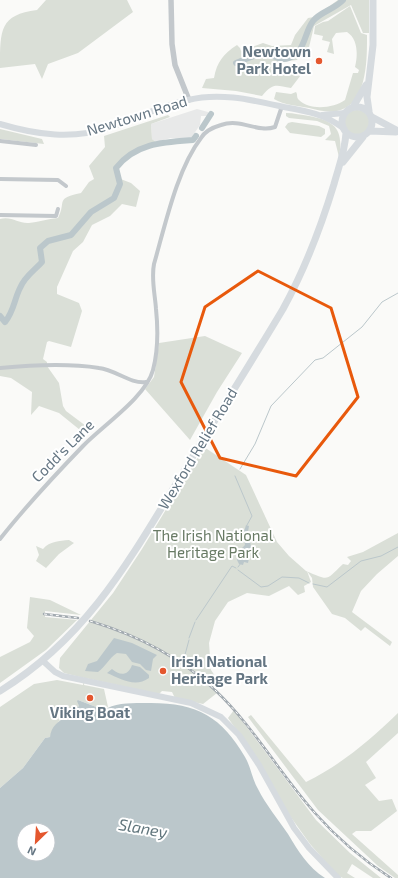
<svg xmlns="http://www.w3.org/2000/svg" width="398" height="878" font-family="'Exo 2',sans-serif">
  <rect width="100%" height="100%" fill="#fafaf8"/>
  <path fill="#e8e9e9" d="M197,109L208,112V116H201L200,125L191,138H171L156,142L152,139L151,124Z"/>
  <path fill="#dadfd7" d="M46,0H127L133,12L78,53L48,64L42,79L35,64L0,68C0,29 0,15 37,10Z
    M338,0H369V33H363L351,5L314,26L307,56L300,55L297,60L279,62L270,69L285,75L294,63L307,67L291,88C275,85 273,83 262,96L236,91L202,88L206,79L214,78C217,62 223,54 237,45L240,48L241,51L263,43L272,46L291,45L295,35L308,18L314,17Z
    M350,6L361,33L367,35C367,58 368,105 337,111C328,113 318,110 309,108C298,106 284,105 274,99L276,92L291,94L296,92C298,95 296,97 299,100C310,111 334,108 345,100L353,73H358L359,70L355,67C358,55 358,39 347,32L336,33L332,39L334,54L327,52L330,42L322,40L323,36L314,34L315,26L323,22L328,21Z
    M344 123a13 13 0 1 1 26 0a13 13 0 1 1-26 0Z
    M286,113C294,113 301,115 309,116C335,121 344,129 339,157L335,141L325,140L331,134L329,126L317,121L289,118L286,116Z
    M168,115L170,117L151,124L152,139L157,143L132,153L116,168L118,178L131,183L140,191L136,207L122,204L110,216L92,225L83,242L73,251L57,287V294L79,303L82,311L71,347L49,341L47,342L43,359L47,362V366L59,383L63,406L66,411L90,429L80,430L59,413L39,406L31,415L32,392L11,378L0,376V219C12,216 19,224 29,223C38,222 48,219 58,218C67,201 54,199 81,193L89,182L94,179L89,166L105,147L104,136Z
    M292,122L319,126L325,129V134L321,137L290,133L285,127L288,123Z
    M0,129L42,139L44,144L0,139Z
    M205,336L242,353L217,392L190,440L145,389L154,377L159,343Z
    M204,447L246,475L277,542L289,556L306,571C330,581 325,581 343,564L348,565L351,561L347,557L363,552L398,533V556L377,574L361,591L352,612L392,642L390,646L365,627L361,631L345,618L332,614L313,587L312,578L307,571L311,582L304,586L305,592L298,595L289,586L269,596L247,593L228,602L215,621L209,643L211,670L217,679V686L213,689L217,693L203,704L175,698L172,692L162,691L159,694L85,678L84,685L104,689L108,707L104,710L78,700L79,706L74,710H70L68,705L66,708L67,716L59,721L50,737L45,738L23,768L0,788V707L34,684L57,680L83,685L84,678L64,673L59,668L60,658L113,593L142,549Z
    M69,540L74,543L59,554L46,568L36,561L39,555L36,546L43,549C50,541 59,541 69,540Z
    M30,597L50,600L81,615L45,611V617L77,620L46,650L0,683V657L30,642L34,636L27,628Z
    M234,710L316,820L350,853L381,878H373L352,864L347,873L355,878H343L338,876L310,844L285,809L258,760L228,718Z
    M398,713V733L366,762L376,778L365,785L379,801L392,799L397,811L371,831H356L352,834L398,875V878H395L378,866L318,810L248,717L251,715L306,782C341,765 370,740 398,713Z"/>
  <path fill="#bbc7cb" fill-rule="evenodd" d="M246,525L249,526L247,537L250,539L251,549L248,563L244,562L243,565L239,564L237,560L240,550L245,545L243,535Z
    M114,638L132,643L157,655L153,659L151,671L146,670L140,664L132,662L126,654L117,653C109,658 106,666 98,672L85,671L88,664L97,661Z
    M132,665L140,667L149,675V678C135,688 121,679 107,673L112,669C120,676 128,676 132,665Z
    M78,700L104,710C115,702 137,703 151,703C197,703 222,717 245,757C251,767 252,779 258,789C266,805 278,819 288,834C298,851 308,867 325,878H0V788L23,768L45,738L50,737C51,726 59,721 67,716L66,708L67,705L70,710H74L79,706L77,701ZM24,830H48V854H24Z"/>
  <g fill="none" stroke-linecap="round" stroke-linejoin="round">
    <path stroke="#bbc7cb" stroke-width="1" d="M240,469L255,444L271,406L315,360L323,358L362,327L382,302L398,293
      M235,476L252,516L247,525
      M238,567L241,563
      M238,570L261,587L268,586L282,577L299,578L309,583
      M313,584L327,587L361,561L381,556L398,547
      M196,620L232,566L236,568
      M189,638L195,622
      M183,662L189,640"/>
    <path stroke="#bbc7cb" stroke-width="6" d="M236,63C246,59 255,54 265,54C274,54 279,62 289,58C305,53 304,33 313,21C320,12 335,9 343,0
      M202,128L211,114
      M0,316L5,322C14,311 14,300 20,288C25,276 34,271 42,262L40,248L48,241L71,235L91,212L114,198L120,184L116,168C135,143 164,142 193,140L196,136"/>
    <path stroke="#c3c8cc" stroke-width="4" d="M0,141L36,145
      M0,179L58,180L66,186
      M0,215L56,216L58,209
      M0,368C32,365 67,363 99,368C116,370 130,384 146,382
      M0,539C26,506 54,476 83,446C102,426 146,397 153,370C158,351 158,328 156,309C155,294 151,279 154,264C165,226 177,169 201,138C205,131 214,127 221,125C241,118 257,133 275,127L282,106"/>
    <path stroke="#c3c8cc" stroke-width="5.5" d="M171,0L172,44L175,65L189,100"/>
    <path stroke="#d6dbdf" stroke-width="6" d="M322,115L345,113
      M0,124C37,135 73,140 111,127C136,118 161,106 188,100C220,92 252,100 284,107C306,111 325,114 343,128
      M43,661L55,672L63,676L191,703L221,717L239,735L259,765L294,828L309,848L338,878"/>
    <path stroke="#d6dbdf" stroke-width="7" d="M342 122a15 15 0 1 1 30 0a15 15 0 1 1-30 0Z
      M353,107L366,85
      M369,111L367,97L373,45V0
      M372,117L398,131
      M370,131L396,132
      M343,162L363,137
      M0,691C91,635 133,554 187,466C219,413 252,361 283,309C305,269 321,227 334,184C339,166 345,151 346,133"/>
    <g stroke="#a2aab0" stroke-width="2.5">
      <path id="rail" d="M44,614L78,618
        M90,621C137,635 180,657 216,691C254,727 280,774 315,813C337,838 363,860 391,878"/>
    </g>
    <use href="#rail" stroke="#fff" stroke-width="1" stroke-dasharray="3" stroke-linecap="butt"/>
  </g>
  <path fill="none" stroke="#e8590c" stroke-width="3" stroke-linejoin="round" d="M258,271L331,308L358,397L296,476L220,458L181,382L205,307Z"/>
  <g fill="#e4572e" stroke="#fff" stroke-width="1.5">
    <circle cx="319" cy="61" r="4"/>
    <circle cx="163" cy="671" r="4"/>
    <circle cx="90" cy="698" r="4"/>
  </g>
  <g text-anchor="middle" stroke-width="4" stroke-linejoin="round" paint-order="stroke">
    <g font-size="15" font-weight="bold" fill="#657683" stroke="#fff" text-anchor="end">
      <text x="311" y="57">Newtown<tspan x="311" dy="17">Park Hotel</tspan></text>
      <text x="171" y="667" text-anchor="start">Irish National<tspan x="171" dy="17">Heritage Park</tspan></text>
      <text x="90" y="718" text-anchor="middle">Viking Boat</text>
    </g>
    <g font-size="15" fill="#657683" stroke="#fff">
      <text transform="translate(137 116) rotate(-17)" y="5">Newtown Road</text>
      <text transform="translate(198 449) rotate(-59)" y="5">Wexford Relief Road</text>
      <text transform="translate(63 451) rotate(-45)" y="5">Codd's Lane</text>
    </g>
    <g font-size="15" fill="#687a64" stroke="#fff">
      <text x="213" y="541">The Irish National<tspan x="213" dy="17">Heritage Park</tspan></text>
    </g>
    <g font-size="16" font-style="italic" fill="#60757c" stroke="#fff">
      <text transform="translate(143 828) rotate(10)" y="6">Slaney</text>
    </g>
  </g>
  <g transform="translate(36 842) rotate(205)"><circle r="19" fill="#ffffff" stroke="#c1c8cd"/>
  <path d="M0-3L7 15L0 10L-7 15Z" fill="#e4572e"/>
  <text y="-6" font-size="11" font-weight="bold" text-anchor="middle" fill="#657683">N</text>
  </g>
</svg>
